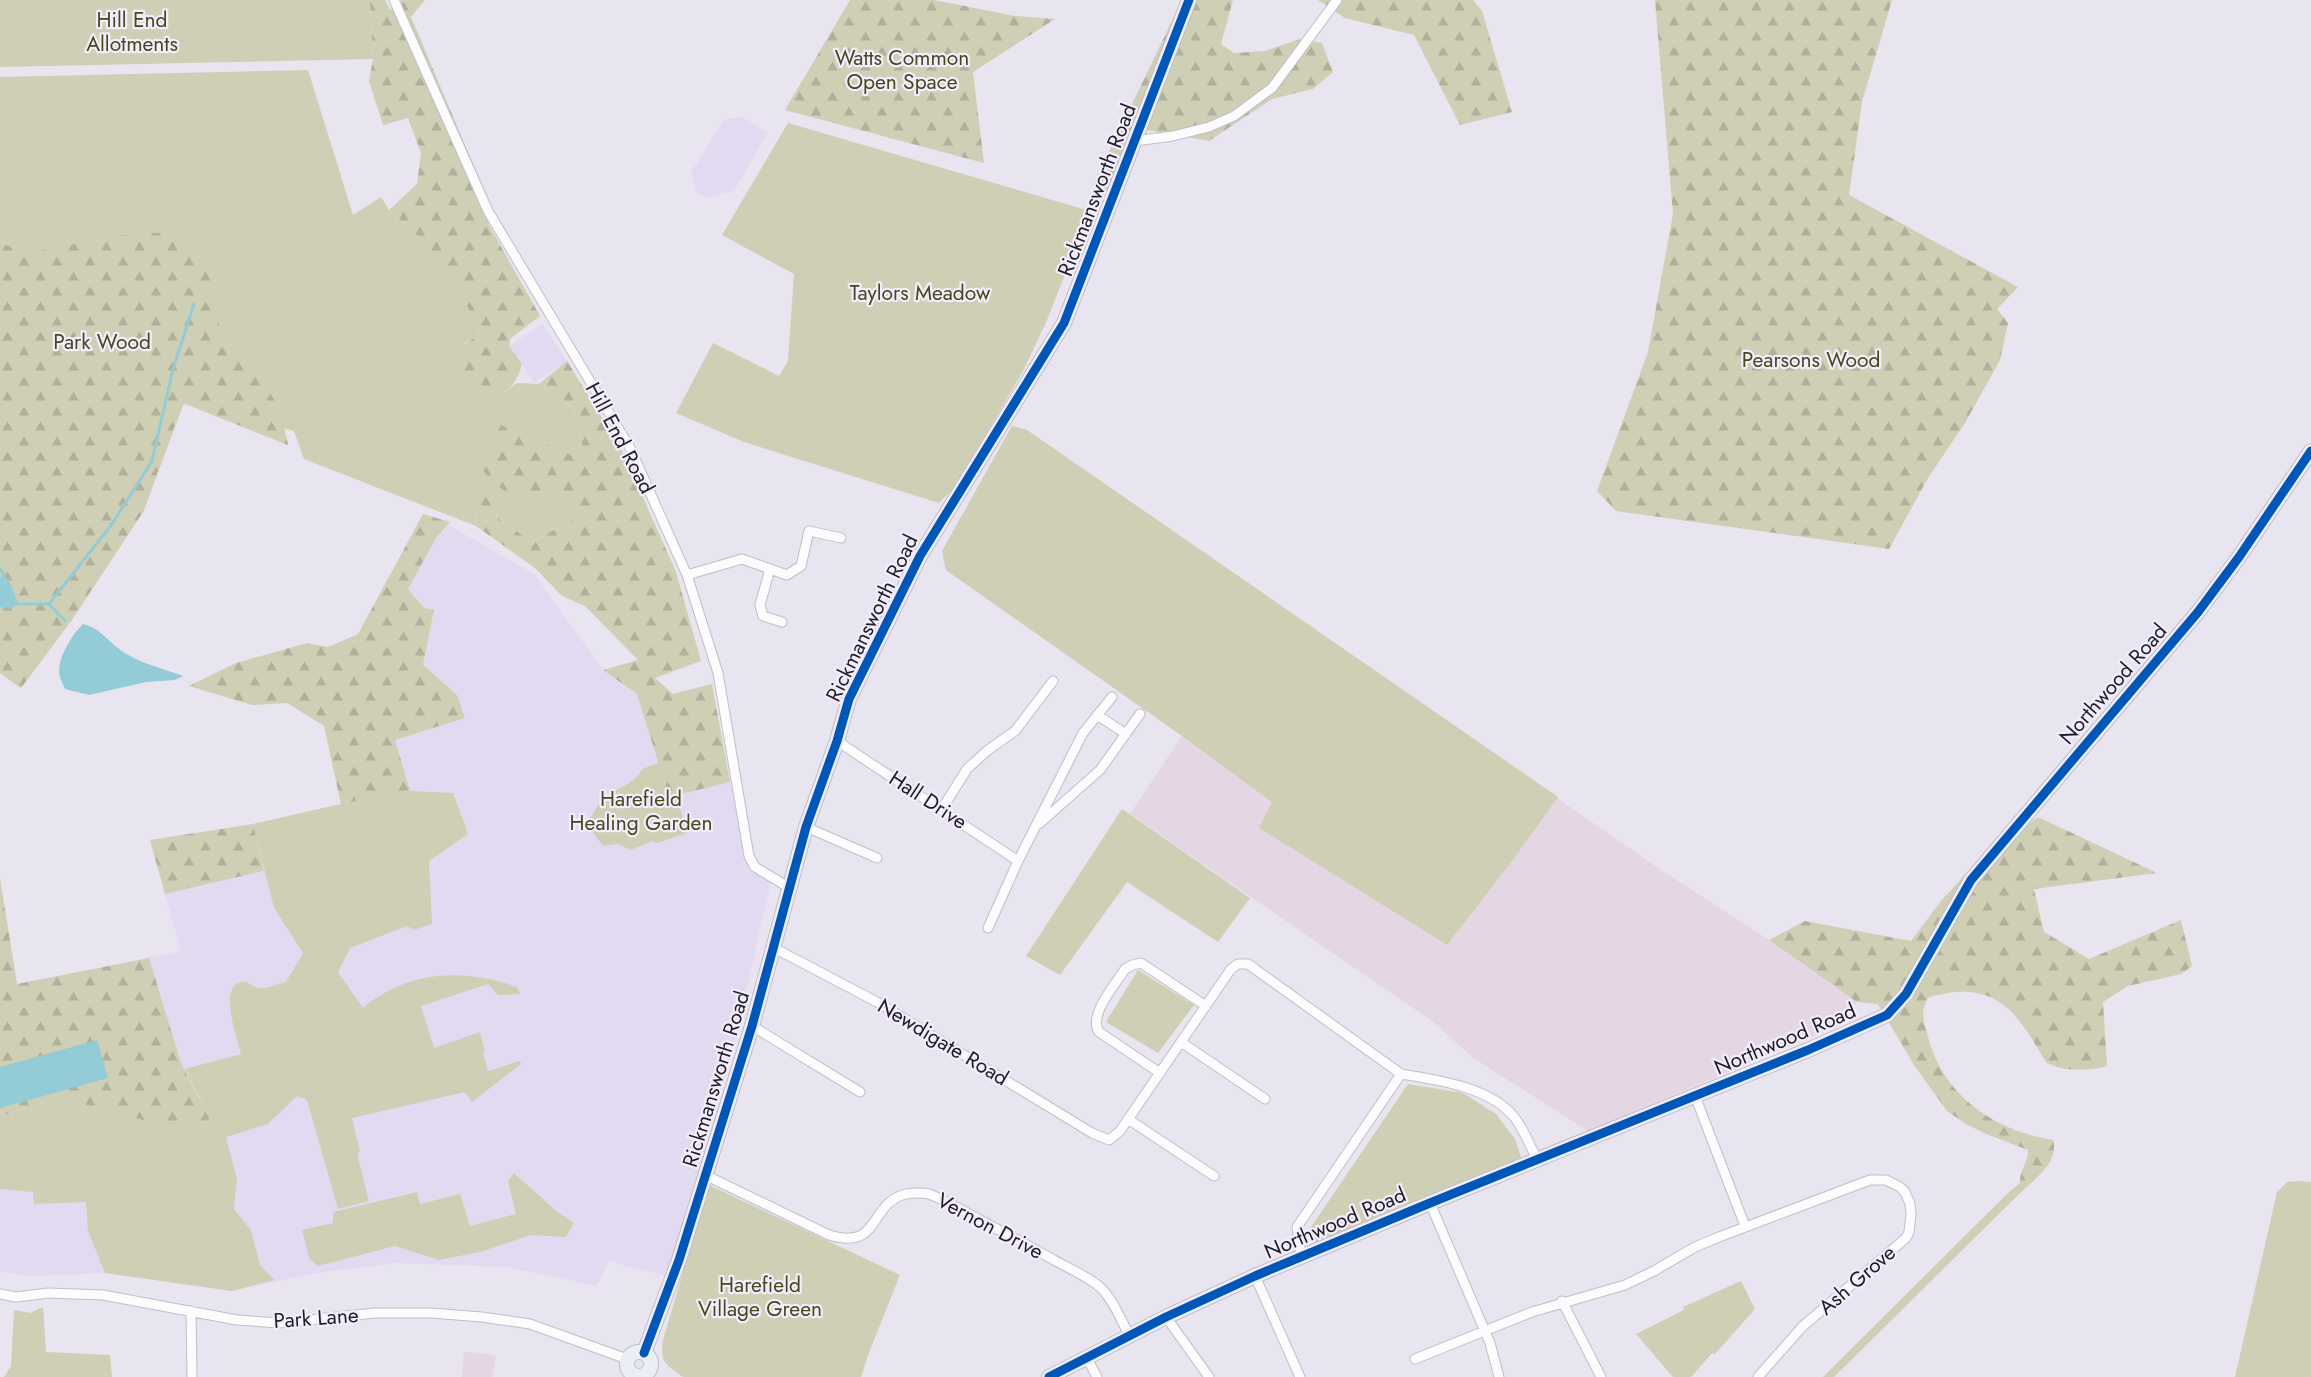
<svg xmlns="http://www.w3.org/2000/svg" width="2311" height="1377" font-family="Jost,sans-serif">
  <defs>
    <pattern id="forest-firs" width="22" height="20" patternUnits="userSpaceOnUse" patternTransform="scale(1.5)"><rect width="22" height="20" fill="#cecfb4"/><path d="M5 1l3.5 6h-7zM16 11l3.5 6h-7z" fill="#b1b19b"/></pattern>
  </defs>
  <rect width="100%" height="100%" fill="#e8e4f0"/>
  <path fill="#e2daf1" d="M742,117L768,133L734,191L708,198L697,193L691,172L725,119Z
    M542,324L567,361L534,383L509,346Z
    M449,525L535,575L603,670L637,694L669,797L730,782L749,870L771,882L708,1156L670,1277L609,1261L597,1286L508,1267L396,1263L316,1273L232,1291L105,1273L31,1276L0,1271V1117L210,1119L181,1063L149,958L181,951L165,894L264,871L253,824L341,804L410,791L395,740L457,695L423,665L434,610L424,608L408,589L436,538Z"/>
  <path fill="#e4d6e2" d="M1012,426L1027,430L1661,870L1769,940L1857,1002L1840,1025L1588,1131L1472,1057L1432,1021L1130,814L1182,736L946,570L942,551Z
    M464,1352L496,1355L492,1377H462Z"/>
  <path fill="#cecfb4" d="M0,0H370L373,59L0,67Z
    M308,70L353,215L381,197L389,210L416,234L462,295L480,334L465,343L503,393L517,383L539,384L574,408L586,461L512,498L543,490L563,496L580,516L532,542L499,519L478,483L476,526L304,459L294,431L284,428L288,445L184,403L143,512L71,621L21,688L0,673V77Z
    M788,123L1090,211L1047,320L1024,369L956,486L939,503L744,442L676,413L713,343L779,376L788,361L794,274L722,235Z
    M1012,426L1027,430L1558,797L1515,857L1447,945L1259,828L1272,802L1182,736L946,570L942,551Z
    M659,763L669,796L676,795L687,833L657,843L652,841L631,850L618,844L603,846L586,823C594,816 597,803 605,797C618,787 635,784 642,769Z
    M410,791L453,793L468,834L429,861L432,924L414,930L407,926L350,948L338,972L363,1008C408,970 464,968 517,987L520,994L498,995L488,984L421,1006L434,1048L480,1032L485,1052L483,1053L488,1071L520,1061L521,1064L472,1102L465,1092L352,1118L360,1152L357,1153L369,1201L338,1209L307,1100L297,1096L268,1124L226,1137L237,1179L234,1209L251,1230L260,1265L275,1280L232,1291L105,1273L88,1231L86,1202L34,1204L33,1192L0,1189V1117L57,1097L180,1130L210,1119L185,1069L241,1054C238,1041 217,985 242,982C248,981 253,987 259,988C266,989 278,984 286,982L303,953L274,908L253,824L341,804Z
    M1122,809L1250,898L1218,942L1127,882L1060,975L1026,956Z
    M1138,970L1194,1005L1158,1053L1106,1022Z
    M1408,1084L1463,1093L1496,1114L1515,1139L1523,1163L1315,1247L1309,1230Z
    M514,1173L554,1209L574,1223L566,1237L531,1235L480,1252L439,1260L395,1246L318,1266L309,1258L302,1230L333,1223V1212L417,1192L420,1204L460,1194L470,1226L516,1214L508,1181Z
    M2299,1181L2311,1182V1377H2235L2277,1192L2287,1182Z
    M709,1185L900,1275L868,1355L861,1377H683C665,1364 660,1363 663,1340Z
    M2008,1193L2017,1196L1834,1377H1823Z
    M1741,1281L1755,1309L1715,1354L1712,1353L1691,1377H1673L1636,1334L1684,1310L1683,1307Z
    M43,1307L46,1352L110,1355L112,1377H4L11,1366L14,1310L30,1313Z"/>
  <path fill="url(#forest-firs)" d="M370,0H385L390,10L401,0H425L411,17L487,197L489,225L540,316L511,338L509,346L522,364C515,389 507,392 484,400C461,388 445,370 464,345C468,341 475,337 480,334L462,295L416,234L389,210L417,184L421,153L408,118L383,125L369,81L373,59Z
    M850,0H934L1015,16L1055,19L973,72L984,163L785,110Z
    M1182,0H1233L1221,44L1234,53L1265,51L1300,39L1322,43L1333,72L1313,89L1272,99L1209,141L1147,130L1116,200L1093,185Z
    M1318,0H1473L1482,11L1512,112L1460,125L1414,35L1345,18Z
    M1655,0H1892L1862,102L1849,195L2018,287L1997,309L2008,323L2000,360L1965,423L1928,478L1889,549L1616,511L1597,491L1648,352L1673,214Z
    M174,232L210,275L219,325L279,406L288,445L183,403L143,512L71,621L21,688L0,673V244L38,251L123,235Z
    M567,361L622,450L676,572L701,661L655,678L673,694L712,684L730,782L669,797L637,694L603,670L638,660L585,606L562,596L535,568L476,526L478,481L499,519L532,542L579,516C557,485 547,490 512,499L479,467L501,425L586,461L574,408L539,384Z
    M423,514L450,522L436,538L408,589L424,608L434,610L423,665L457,695L465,718L395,740L410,791L341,804L324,726L287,703L252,705L189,686L236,663L307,643L328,647L358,634Z
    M2038,817L2157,873L2034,889L2044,932L2089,959L2181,920L2192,966L2181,974L2128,986L2103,1002L2107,1066C2090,1071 2061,1072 2046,1062C2039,1051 2033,1040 2026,1030C2001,992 1972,985 1929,997C1919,1010 1924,1022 1928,1037C1943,1096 1995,1131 2053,1140C2060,1163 2032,1181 2017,1196L2008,1193L2020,1183C2019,1171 2029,1161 2028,1150L1984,1133L1966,1124L1947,1111L1914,1065L1878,1004L1857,1002L1769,940L1805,921L1911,941L1941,901L1976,863Z
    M253,824L264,871L165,894L150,840Z
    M0,878L17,984L149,958L181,1063L210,1119L180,1130L57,1097L0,1117Z"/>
  <path fill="#93cbd6" d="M4,574L12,587L18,604L10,609L0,607V578Z
    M83,624C103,629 108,643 125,653C142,664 165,669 183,676L175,680L146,682L89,695L65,689C63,684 59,677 59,671C60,654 72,635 83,624Z
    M97,1040L108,1078L0,1108V1067Z"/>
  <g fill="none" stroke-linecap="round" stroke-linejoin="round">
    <path stroke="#93cbd6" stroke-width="3" d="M0,569L4,574
      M18,604H49L65,621
      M49,604L112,524L152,461L173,369L194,304"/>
    <g stroke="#c1bec7" stroke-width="11">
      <path id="street" d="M394,0L488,211L630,448L687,575L718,673L749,856L755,867L788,887
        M1135,141L1173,136L1209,127L1234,116L1272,88L1337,0
        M770,569L760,605L763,616L782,622
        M687,575L742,559L787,575L801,566L809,531L841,538
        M1097,715L1126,734
        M837,741L1018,861
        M942,809L967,769L988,750L1015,731L1053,681
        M1039,824L1100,770L1140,714
        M806,827L877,858
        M988,928L1018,861L1083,733L1112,697
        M774,948L877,1002L1092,1133L1109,1140L1120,1131L1231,969L1238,964H1248L1401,1074
        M752,1026L860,1092
        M1181,1042L1265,1099
        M1160,1073L1099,1032C1088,1015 1115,985 1125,969L1132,965L1141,963L1206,1006
        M1695,1096L1745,1226
        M1128,1119L1214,1176
        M705,1175L829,1235C882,1251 868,1203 906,1194C913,1193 922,1192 929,1194C945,1200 962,1210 978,1219C1003,1232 1029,1246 1054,1260C1069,1269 1088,1276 1101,1288C1114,1301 1121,1320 1129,1335
        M1430,1203L1490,1343L1499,1377
        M1301,1256L1297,1227L1401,1074C1437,1080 1491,1087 1515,1118C1524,1130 1530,1146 1537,1159
        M1255,1276L1300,1377
        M0,1294L16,1297L48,1293L103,1295L237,1320L279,1323L375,1313H431L482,1317L530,1324L627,1359
        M1562,1301L1601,1377
        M191,1311L192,1377
        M1166,1317L1209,1377
        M1086,1356L1097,1377
        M1415,1359L1532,1312L1625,1285L1654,1271L1695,1247L1719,1237L1870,1180H1886L1900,1187L1905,1192L1910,1204L1911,1214L1909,1232L1906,1238L1802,1327L1758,1377"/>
    </g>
    <g stroke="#c1bec7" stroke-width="16">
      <path id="secondary" d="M627 1364a12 12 0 1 1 24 0a12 12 0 1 1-24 0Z
        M644,1353L679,1260L752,1026L806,827L837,741L849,699L920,556L1064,323L1189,0
        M1049,1377L1166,1317L1255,1276L1430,1203L1808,1050L1887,1015L1906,994L1971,880L2198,612L2239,557L2311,451"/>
    </g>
    <use href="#street" stroke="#fcfbfd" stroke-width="9"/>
    <use href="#secondary" stroke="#ebeef2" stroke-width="14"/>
    <g stroke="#f2edfc" stroke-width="13">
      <path id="cycleway" d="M644,1353L679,1260L752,1026L806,827L837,741L849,699L920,556L1064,323L1189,0
        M1049,1377L1166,1317L1255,1276L1430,1203L1808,1050L1887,1015L1906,994L1971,880L2198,612L2239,557L2311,451"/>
    </g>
    <use href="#cycleway" stroke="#0057b8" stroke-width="9"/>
  </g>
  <g text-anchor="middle" stroke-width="4.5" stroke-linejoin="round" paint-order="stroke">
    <g font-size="21" fill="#45481a" stroke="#f2edfc">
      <text x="132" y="27">Hill End<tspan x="132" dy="24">Allotments</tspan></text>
      <text x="902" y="65">Watts Common<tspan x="902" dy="24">Open Space</tspan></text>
      <text x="920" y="300">Taylors Meadow</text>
      <text x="102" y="349">Park Wood</text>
      <text x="1811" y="367">Pearsons Wood</text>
      <text x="641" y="806">Harefield<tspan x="641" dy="24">Healing Garden</tspan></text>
      <text x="760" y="1292">Harefield<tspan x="760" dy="24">Village Green</tspan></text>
    </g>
    <g font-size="21" fill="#201d26" stroke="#f2edfc">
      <text transform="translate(1097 190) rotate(-69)" y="7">Rickmansworth Road</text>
      <text transform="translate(620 438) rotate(62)" y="7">Hill End Road</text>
      <text transform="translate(872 618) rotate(-64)" y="7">Rickmansworth Road</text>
      <text transform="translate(2113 684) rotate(-49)" y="7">Northwood Road</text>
      <text transform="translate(928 800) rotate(33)" y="7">Hall Drive</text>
      <text transform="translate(1785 1039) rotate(-23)" y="7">Northwood Road</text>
      <text transform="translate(943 1042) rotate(31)" y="7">Newdigate Road</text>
      <text transform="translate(716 1079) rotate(-73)" y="7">Rickmansworth Road</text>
      <text transform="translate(1335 1223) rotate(-23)" y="7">Northwood Road</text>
      <text transform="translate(990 1226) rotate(28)" y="7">Vernon Drive</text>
      <text transform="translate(1857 1280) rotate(-41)" y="7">Ash Grove</text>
      <text transform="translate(316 1318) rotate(-4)" y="7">Park Lane</text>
    </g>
  </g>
</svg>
